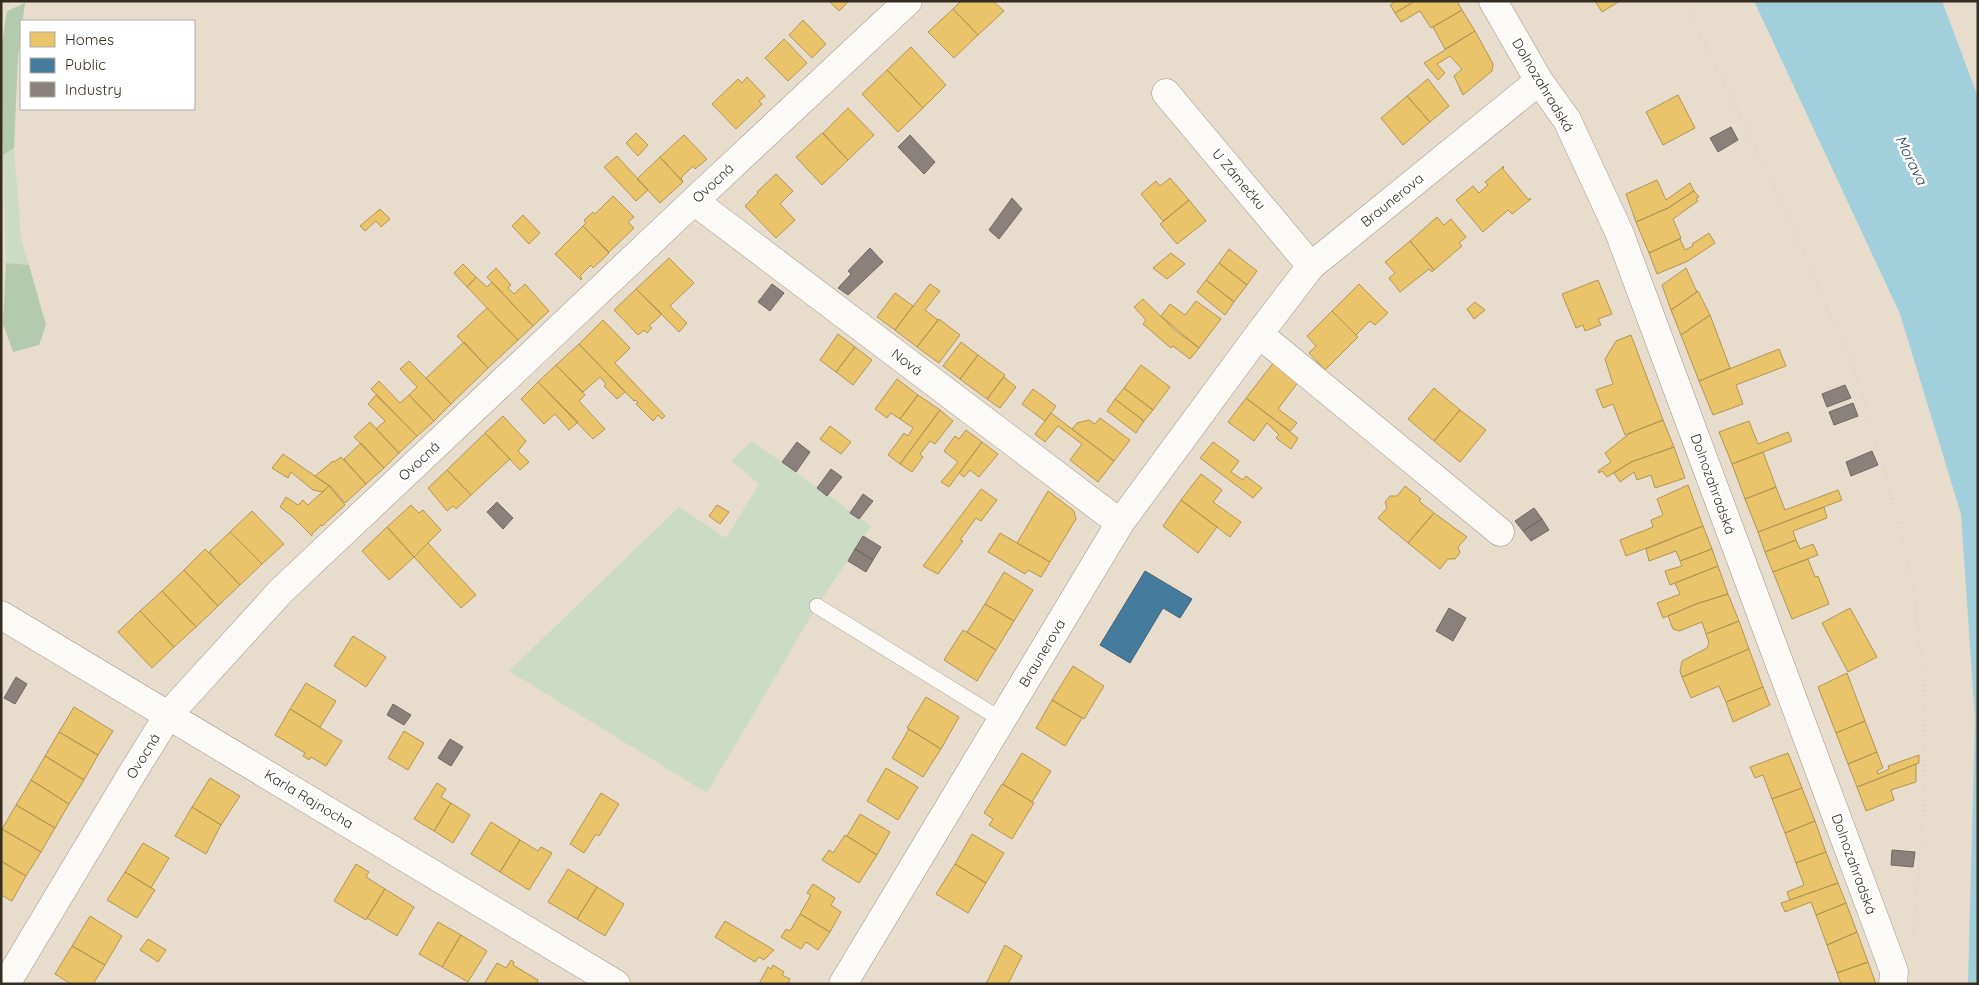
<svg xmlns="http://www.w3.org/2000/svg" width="1979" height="985" font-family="Quicksand,sans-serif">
  <rect width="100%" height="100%" fill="#e8dccc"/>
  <path fill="#ccdbc4" d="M14,148L21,239L29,265L6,263L3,155Z
    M752,441L871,526L817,606L707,793L509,671L679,507L726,538L759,484L731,461Z"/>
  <path fill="#b3caad" d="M25,3L18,57L14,148L3,155L1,50L7,11Z
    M6,263L29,265L46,325L39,345L13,352L3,324Z"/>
  <path fill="#a2cfdc" d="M1754,1H1942L1978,97V984H1968L1975,719L1961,514L1900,314Z"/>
  <path fill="#e9c46a" stroke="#b39654" d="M829,1H849L839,11Z
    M961,1H993L1004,11L978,35L953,9Z
    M1396,1H1415L1395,13L1390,5Z
    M1415,1H1457L1462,10L1431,28L1420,11L1401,22L1395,13Z
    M1595,1H1620L1602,12Z
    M953,9L978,35L954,58L928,32Z
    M1462,10L1475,31L1445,49L1433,27Z
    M803,20L826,44L812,58L789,35Z
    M1475,31L1493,64L1492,71L1463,95L1454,76L1462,69L1450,56L1437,64L1445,73L1438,80L1424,63Z
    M784,39L807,63L788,81L765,58Z
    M911,47L946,85L923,108L887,70Z
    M887,70L923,108L898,132L862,94Z
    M747,77L765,96L759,101L762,104L736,129L712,104L738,79L742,83Z
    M1428,79L1449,106L1430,122L1407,96Z
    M1678,95L1695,128L1663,145L1646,112Z
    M1407,96L1430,122L1403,145L1381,118Z
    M848,108L874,135L848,160L823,133Z
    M636,133L648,145L638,156L626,143Z
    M822,133L848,160L822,185L796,157Z
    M684,135L707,159L695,169L693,166L681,178L683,182L660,157Z
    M617,156L648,190L636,201L604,167Z
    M660,157L683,182L660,203L637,179Z
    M1504,166L1503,169L1528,199H1531L1512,214L1508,210L1483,232L1456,200L1473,186L1479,193L1488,185L1485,182Z
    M776,174L793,191L780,204L795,220L776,238L745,206L758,193L757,192Z
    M1170,178L1189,200L1163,221L1141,194L1156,181L1160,186Z
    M1657,180L1666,200L1690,183L1694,191L1668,208L1636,222L1626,194Z
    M1694,191L1699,197L1696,198L1698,201L1673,219L1681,238L1649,253L1636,222L1668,208Z
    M613,196L634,217L628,222L634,228L609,252L583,226L586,223L584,220L593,212L595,214Z
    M1189,200L1206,221L1177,244L1160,224Z
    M380,209L390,219L381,227L376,221L365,231L360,226Z
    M523,215L540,233L529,244L512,226Z
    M1437,217L1444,225L1451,219L1466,237L1459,243L1462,246L1434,270L1410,241Z
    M583,226L609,253L593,268L591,265L580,276L582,279L581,280L555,254Z
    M1709,233L1715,243L1688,261L1657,274L1649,253L1680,239L1685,250L1693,246L1692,244Z
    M1410,241L1434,270L1432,272L1429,269L1400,292L1389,278L1395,273L1385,262Z
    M1229,249L1257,271L1247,285L1219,263Z
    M1171,253L1185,264L1167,279L1153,268Z
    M669,258L694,283L670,306L687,323L679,332L636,289Z
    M1219,263L1247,285L1234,302L1206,280Z
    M463,264L476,277L467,287L454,273Z
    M496,268L511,285L508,288L514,294L525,284L549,311L533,326L487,277Z
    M1686,268L1697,292L1671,310L1662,285Z
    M476,277L487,287L492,282L533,326L518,340L467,287Z
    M1206,280L1234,302L1225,315L1197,292Z
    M1598,280L1612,314L1598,319L1601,325L1585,331L1583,325L1576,328L1562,294Z
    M930,284L940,291L925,310L938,320L917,347L895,330Z
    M1359,284L1388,313L1375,325L1370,321L1356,335L1332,311Z
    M636,289L662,314L649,326L652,328L647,333L644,330L638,335L614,310Z
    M1698,291L1710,315L1681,335L1671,310Z
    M895,293L913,306L895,330L877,317Z
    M1143,299L1175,330L1199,348L1190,359L1173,346L1171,348L1143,324L1146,320L1134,307Z
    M1196,301L1221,319L1199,348L1161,316L1170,304L1185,315Z
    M1475,302L1485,310L1474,319L1467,309Z
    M487,308L518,340L488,368L457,336Z
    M1332,311L1358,337L1325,370L1309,353L1316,346L1307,336Z
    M1710,315L1730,368L1699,381L1681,335Z
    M939,319L960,335L939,363L917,347Z
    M603,320L630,348L615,363L665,416L662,419L658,415L653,421L636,404L638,402L635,400L634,401L579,344Z
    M838,334L855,347L836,372L820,360Z
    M1631,335L1663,420L1625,435L1613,404L1603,408L1596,390L1613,384L1605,359L1616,341Z
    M464,342L488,368L451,404L426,378Z
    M961,342L978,355L960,379L943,366Z
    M579,344L625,392L617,399L604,386L606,384L600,377L583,392L556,365Z
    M855,347L872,360L853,385L836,372Z
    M1779,349L1786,366L1736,385L1743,404L1713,415L1699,381Z
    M978,355L1005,375L987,399L960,379Z
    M409,361L451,404L434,421L409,395L417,387L400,369Z
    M1274,362L1299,381L1278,409L1297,423L1290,431L1246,398Z
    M556,365L585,395L579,401L605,429L593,439L538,382Z
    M1141,365L1170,387L1153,410L1124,388Z
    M1004,377L1016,387L1000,408L987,399Z
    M897,379L918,395L900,419L891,413L887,418L875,409Z
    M379,381L400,403L409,395L434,421L417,436L371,389Z
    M538,382L578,422L569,430L555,414L544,424L521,399Z
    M1124,388L1153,410L1144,421L1115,399Z
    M1434,388L1460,410L1434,441L1408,419Z
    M1033,389L1056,406L1045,421L1022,404Z
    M376,395L417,436L399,453L376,429L385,421L368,404Z
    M918,395L940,410L900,464L888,455L904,433L908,436L913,428L900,419Z
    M1246,398L1298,438L1291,449L1276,438L1279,435L1267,423L1254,441L1228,422Z
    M1115,399L1144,421L1136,433L1107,411Z
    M940,410L953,421L935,444L930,441L920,454L923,457L912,472L900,464Z
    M1460,410L1486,430L1460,462L1434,441Z
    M1051,413L1114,461L1098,482L1070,460L1082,444L1058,426L1045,442L1035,434Z
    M503,416L526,441L518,451L529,462L520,470L485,433Z
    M1100,418L1130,440L1114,461L1072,429L1077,423L1089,420L1095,424Z
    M1663,420L1674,447L1631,462L1607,477L1602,471L1599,473L1598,471L1611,462L1605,453L1630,433Z
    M1749,421L1758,444L1788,432L1792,441L1732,464L1719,432Z
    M370,422L399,453L384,468L354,437Z
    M830,426L851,442L841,454L820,439Z
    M966,430L982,442L949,487L941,482L958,462L944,451L955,436L959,439Z
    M485,433L510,459L471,495L447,470Z
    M982,442L998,454L979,477L970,470L964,477L959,473Z
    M1213,442L1239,461L1231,472L1243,480L1246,476L1262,488L1253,498L1200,458Z
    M361,443L384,468L366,484L344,459Z
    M1674,447L1685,478L1655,488L1651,475L1637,480L1634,472L1620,482L1614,473L1631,462Z
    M1763,452L1776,487L1745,499L1732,464Z
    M283,454L315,476L329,486L323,492L313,490L291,472L288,478L272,468Z
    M341,457L366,484L345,503L330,486L315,476L333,461L334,462Z
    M447,470L471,495L456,509L453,506L447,511L428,488Z
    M1201,474L1222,490L1213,502L1241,522L1230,537L1181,500Z
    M1688,485L1703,526L1626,556L1620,540L1653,527L1651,520L1663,515L1657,499Z
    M329,486L345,505L322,526L321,525L312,534V536L292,516L280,507L286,497L298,505L303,500L308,505Z
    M1405,486L1421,499L1419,501L1434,513L1408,543L1378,518L1387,508L1385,502L1390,496H1397Z
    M1776,487L1785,510L1838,490L1842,500L1758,532L1745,499Z
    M981,489L997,500L981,521L976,518L960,540L963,541L938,574L923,566Z
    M1048,491L1074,511L1076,519L1050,562L1017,543Z
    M1181,500L1217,527L1198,553L1163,526Z
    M411,505L419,513L423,510L441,530L414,557L387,527Z
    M717,505L729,512L720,524L709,516Z
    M1824,507L1827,518L1793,531L1796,540L1765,552L1758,532Z
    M252,511L284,544L262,564L230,532Z
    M1434,513L1467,537L1458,547L1460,553L1455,559H1448L1440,569L1408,543Z
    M1703,526L1712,549L1680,561L1676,551L1649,561L1646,549Z
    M387,527L414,557L389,580L362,551Z
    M230,532L262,564L240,585L209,552Z
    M1000,533L1050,562L1041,577L1028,570L1025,574L988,552Z
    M1796,540L1800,549L1813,544L1818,555L1773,572L1765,552Z
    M428,543L476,595L461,608L414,557Z
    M205,549L240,585L218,606L184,570Z
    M1712,549L1718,566L1670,585L1665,571L1682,566L1680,561Z
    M1808,559L1815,577L1818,576L1829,604L1792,619L1773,572Z
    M1718,566L1728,594L1696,604L1663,618L1657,603L1680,594L1675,583Z
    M184,570L218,606L196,627L162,591Z
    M1004,572L1033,590L1014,621L985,604Z
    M162,591L196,627L174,647L140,611Z
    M1728,594L1739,621L1706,634L1702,622L1679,631L1673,629L1668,616L1696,604Z
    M985,604L1014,621L996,650L967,632Z
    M1850,608L1877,657L1848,672L1822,623Z
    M140,611L174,647L152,668L118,632Z
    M1739,621L1749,649L1682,677L1680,671L1682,661L1707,648L1709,643L1706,634Z
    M963,630L996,650L977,681L944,660Z
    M353,636L386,657L366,687L334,666Z
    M1749,649L1763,687L1726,702L1719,686L1691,698L1682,677Z
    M1073,666L1104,686L1084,719L1052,700Z
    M1847,673L1865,721L1836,733L1818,687Z
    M306,683L336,701L320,727L290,709Z
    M1763,687L1770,705L1733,722L1726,702Z
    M926,697L959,717L941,749L907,728Z
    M1052,700L1082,718L1065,746L1036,728Z
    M74,707L113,731L98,755L59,732Z
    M290,709L342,741L326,766L311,757L309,760L303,756L305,753L275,735Z
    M1865,721L1877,752L1848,764L1836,733Z
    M909,729L941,749L923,777L892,758Z
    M404,731L424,743L408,770L388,758Z
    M59,732L98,755L84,780L45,756Z
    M1877,752L1883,768L1877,771L1878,774L1889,769L1888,766L1919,755V763L1857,787L1848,764Z
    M1022,753L1051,771L1032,802L1003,784Z
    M1788,753L1802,788L1772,799L1763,775L1755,778L1750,767Z
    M45,756L84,780L69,804L31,780Z
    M1916,764V782L1891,790L1894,800L1866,811L1857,787Z
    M886,768L918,787L898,820L867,801Z
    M210,778L240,796L221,825L192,807Z
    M31,780L69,804L55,828L16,805Z
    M437,783L446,789L441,797L451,803L434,831L414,819Z
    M1002,784L1034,803L1012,839L989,825L993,819L984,813Z
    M1802,788L1815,821L1785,833L1772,799Z
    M601,793L619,804L599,836L596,834L584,853L570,844Z
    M451,803L470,815L453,843L434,831Z
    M16,805L55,828L41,852L2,829Z
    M192,807L221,825L206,854L175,836Z
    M860,814L890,832L877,855L847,836Z
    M1815,821L1826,852L1796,863L1785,833Z
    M491,822L520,840L500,872L471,854Z
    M2,829L41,852L26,876L1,861Z
    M972,834L1004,853L986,883L955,864Z
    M845,835L877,855L859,883L822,860L829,850L833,853Z
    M520,840L538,851L541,847L552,853L529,890L500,872Z
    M143,843L169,858L151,888L125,872Z
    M1826,852L1838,883L1790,900L1787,892L1804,885L1796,863Z
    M1,861L26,876L12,901L1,895Z
    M356,864L369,872L366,877L385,889L366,920L334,901Z
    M955,864L986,883L968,913L936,894Z
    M568,869L597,887L577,919L548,902Z
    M125,872L155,890L137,918L107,900Z
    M1838,883L1846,903L1816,915L1811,902L1785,912L1781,903Z
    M813,884L835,898L831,905L841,912L830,932L800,914L811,895L807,893Z
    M597,887L624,904L605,936L577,919Z
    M385,889L414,907L397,936L367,918Z
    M1846,903L1857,932L1827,945L1816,915Z
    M800,914L830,932L818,950L806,942L801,949L781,937L786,929L790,931Z
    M90,916L122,936L105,965L72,946Z
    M725,921L774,950L764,960L759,957L755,962L715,937Z
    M438,922L461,935L442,967L419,954Z
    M1857,932L1868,962L1837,973L1827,945Z
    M461,935L487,951L468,982L442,967Z
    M148,939L166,950L158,962L140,950Z
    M1005,945L1022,956L1008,984H986Z
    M72,946L105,965L93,984H71L55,974Z
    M511,960L514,962L513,965L538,980L537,984H484L497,963L506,968Z
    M1868,962L1876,984H1841L1837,973Z
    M773,965L784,972L782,975L790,979L788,984H759L768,967L771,969Z"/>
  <path fill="#457b9d" stroke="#406378" d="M1145,571L1192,599L1180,618L1163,608L1130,663L1100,645Z"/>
  <path fill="#8a817c" stroke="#706861" d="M1731,127L1738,140L1718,152L1710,138Z
    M910,135L935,162L924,174L898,147Z
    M1012,198L1022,209L999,239L989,230Z
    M870,248L883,262L848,295L838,288L851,274L848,271Z
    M772,284L784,293L770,311L758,302Z
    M1845,385L1851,398L1827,407L1822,394Z
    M1853,403L1858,416L1834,425L1829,412Z
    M797,442L810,452L796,472L782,462Z
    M1872,451L1878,465L1851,476L1846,462Z
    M831,469L842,477L827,496L817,488Z
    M863,494L873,501L859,519L850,513Z
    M497,502L513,518L503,529L487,512Z
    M1534,508L1542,519L1523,531L1515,521Z
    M1542,519L1549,530L1531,541L1523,531Z
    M863,536L881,547L873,560L855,549Z
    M855,549L873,560L866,572L848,561Z
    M1449,608L1466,618L1453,641L1436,631Z
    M16,677L27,684L15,704L4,698Z
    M393,704L411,715L404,725L387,715Z
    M450,739L463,747L451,766L438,758Z
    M1892,850L1915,852L1913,867L1891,865Z"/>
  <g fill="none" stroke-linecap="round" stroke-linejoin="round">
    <g stroke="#9c9387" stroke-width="16">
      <path id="lane" d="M817,606L1002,720"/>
    </g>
    <g stroke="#9c9387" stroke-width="29">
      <path id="street" d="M1493,1L1539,81L1567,120L1619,232L1894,971L1893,984
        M1166,93L1311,266
        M694,201L1120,523
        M1259,334L1500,532
        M1,615L616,984
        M6,984L133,772L169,714L281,591L694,201L908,1
        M843,984L1120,523L1259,334L1311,266L1539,81"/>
    </g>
    <path stroke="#d8d4cf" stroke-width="3" stroke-dasharray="1 4" stroke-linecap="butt" d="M1684,1L1774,186L1854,367L1886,476L1912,579L1923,674L1924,805L1912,943"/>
    <use href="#lane" stroke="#fcfaf7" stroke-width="15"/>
    <use href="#street" stroke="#fcfaf7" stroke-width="28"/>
  </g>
  <g text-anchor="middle" stroke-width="5" stroke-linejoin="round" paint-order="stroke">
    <g font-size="14" fill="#352c21" stroke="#fff">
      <text transform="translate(1543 85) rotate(59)" y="5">Dolnozahradská</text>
      <text transform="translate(1239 179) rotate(50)" y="5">U Zámečku</text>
      <text transform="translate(713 183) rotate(-43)" y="5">Ovocná</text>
      <text transform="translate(1392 200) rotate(-39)" y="5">Braunerova</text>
      <text transform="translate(907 362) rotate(37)" y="5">Nová</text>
      <text transform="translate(419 461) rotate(-43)" y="5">Ovocná</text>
      <text transform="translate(1713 484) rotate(70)" y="5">Dolnozahradská</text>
      <text transform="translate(1042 653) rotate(-59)" y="5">Braunerova</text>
      <text transform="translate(143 756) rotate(-58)" y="5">Ovocná</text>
      <text transform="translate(309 799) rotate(31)" y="5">Karla Rajnocha</text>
      <text transform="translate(1854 864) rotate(70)" y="5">Dolnozahradská</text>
    </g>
    <g font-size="15" font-style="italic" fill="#1b3c48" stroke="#fff">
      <text transform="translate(1911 160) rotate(64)" y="5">Morava</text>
    </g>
  </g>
  <rect width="1979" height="985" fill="none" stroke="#352c21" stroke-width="5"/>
  <rect x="20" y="20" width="175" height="90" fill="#ffffff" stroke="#aeaba6"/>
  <rect x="30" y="32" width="25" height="15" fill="#e9c46a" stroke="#aeaba6"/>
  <text x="65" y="45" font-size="15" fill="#352c21">Homes</text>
  <rect x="30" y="58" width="25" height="15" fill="#457b9d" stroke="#aeaba6"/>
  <text x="65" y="70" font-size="15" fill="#352c21">Public</text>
  <rect x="30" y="82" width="25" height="15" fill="#8a817c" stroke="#aeaba6"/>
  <text x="65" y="95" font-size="15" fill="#352c21">Industry</text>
</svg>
